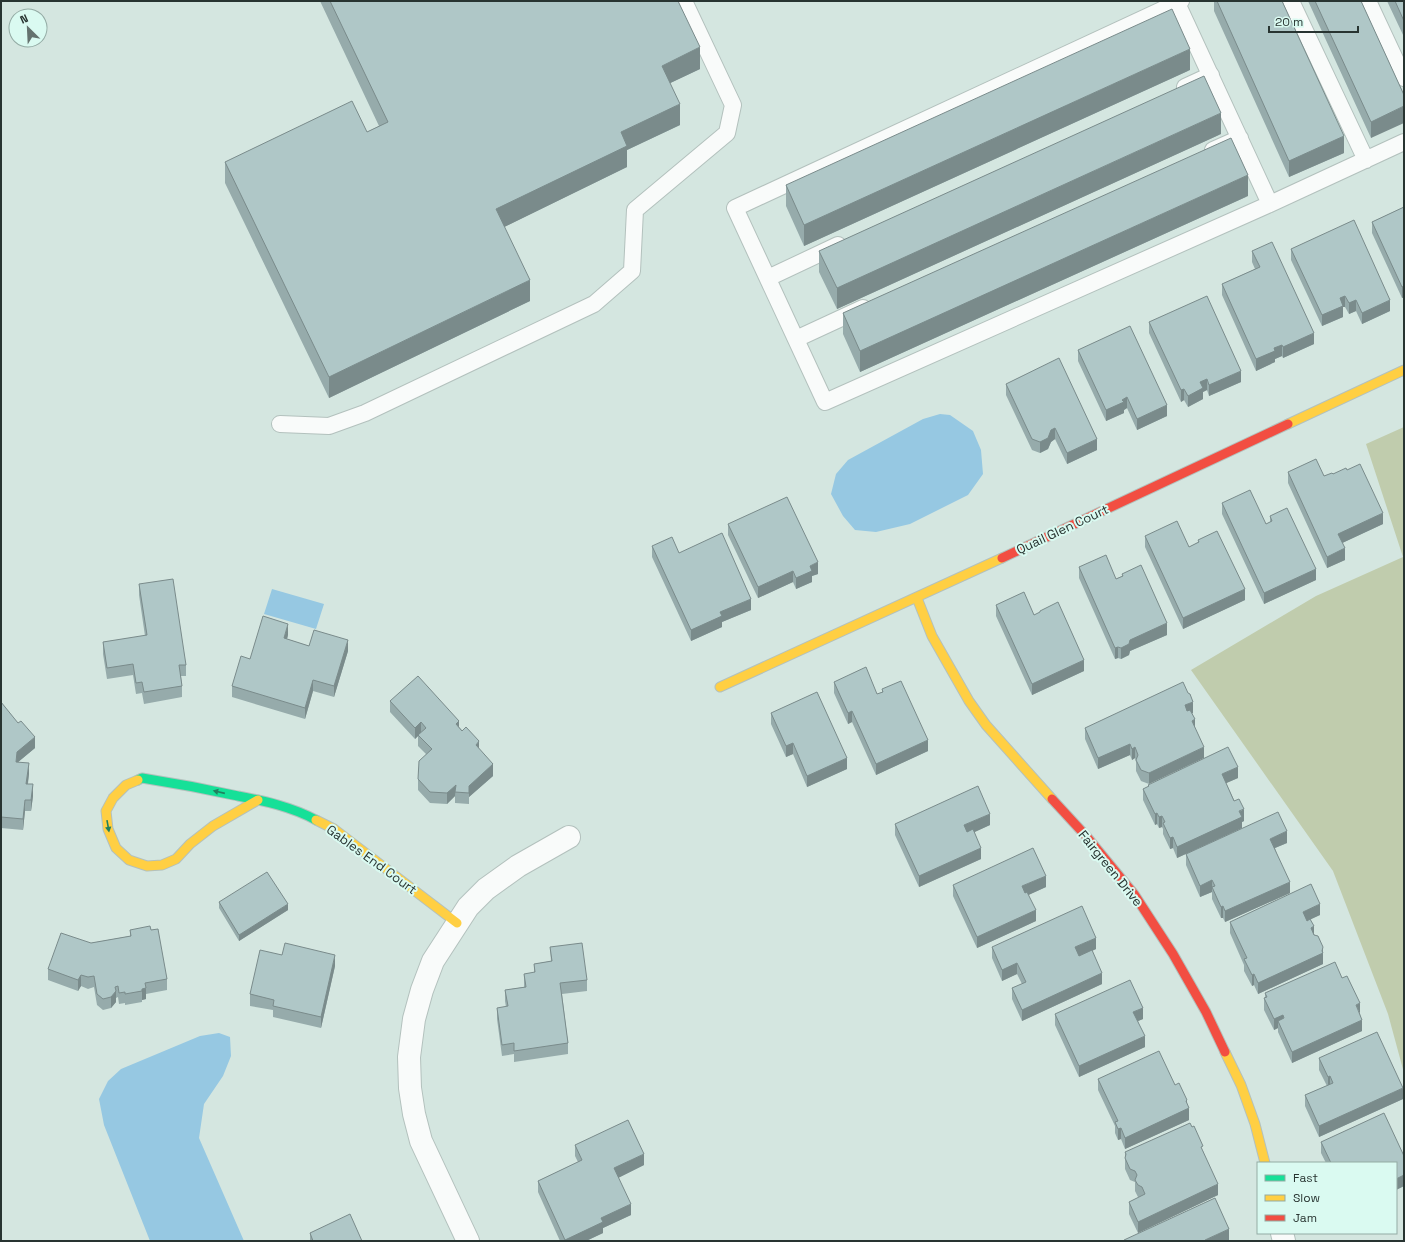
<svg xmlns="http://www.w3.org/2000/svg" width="1405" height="1242" font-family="'Space Grotesk',sans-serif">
  <rect width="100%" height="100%" fill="#d4e6e0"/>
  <path fill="#c0ccad" d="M1404,427V1073L1388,1014L1333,871L1191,670L1316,596L1403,557L1366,444Z"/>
  <path fill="#96c8e2" d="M940,414L950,415L973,431L981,450L983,474L968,495L910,524L876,532L855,530L843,516L831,494L836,474L848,460L923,419Z
    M272,589L324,604L316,629L264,614Z
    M219,1033L230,1037L231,1056L223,1076L204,1104L199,1138L244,1241H150L104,1125L99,1099L108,1081L121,1069L200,1036Z"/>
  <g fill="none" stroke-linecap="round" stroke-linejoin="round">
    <g stroke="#b3c1bd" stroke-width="18">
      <path id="lane" d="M1176,1L1270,204
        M1181,1L735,208L825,402L1270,204L1404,142
        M1291,1L1366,160
        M1368,1L1404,78
        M1185,87L1211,75
        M1213,150L1240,138
        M768,278L838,245
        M796,339L863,308
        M280,424L329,426L365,413L594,304L632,271L635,210L727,133L733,105L684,1"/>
    </g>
    <g stroke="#b3c1bd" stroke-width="24">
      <path id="street" d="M1282,1233L1284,1241
        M468,1241L421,1141L414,1114L410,1088L409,1057L414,1019L422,990L433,961L468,907L486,889L518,866L569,837"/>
    </g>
    <g stroke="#b3c1bd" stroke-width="11">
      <path id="fast" d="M138,780L142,778C174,783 206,789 238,796C265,801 292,807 316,820"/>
    </g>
    <g stroke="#b3c1bd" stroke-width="11">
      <path id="slow" d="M1288,424L1404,370
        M917,598L932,636L969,701L986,725L1052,799
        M720,687L1002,558
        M138,780L126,785L113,798L106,811L108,829L116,848L129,860L147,866L162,865L176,859L190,844L213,826L258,800
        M316,820L334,829L457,923
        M1225,1052L1241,1085L1255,1124L1265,1163"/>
    </g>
    <g stroke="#b3c1bd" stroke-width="11">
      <path id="jam" d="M1002,558L1288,424
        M1052,799L1087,837L1134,894L1173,954L1206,1012L1225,1052"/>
    </g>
    <use href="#lane" stroke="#f9fbfa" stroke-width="16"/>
    <use href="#street" stroke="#f9fbfa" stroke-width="22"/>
    <use href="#fast" stroke="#16e098" stroke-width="9"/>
    <use href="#slow" stroke="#ffcf43" stroke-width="9"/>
    <use href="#jam" stroke="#f24e42" stroke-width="9"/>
  </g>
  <path fill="#96abab" d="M320,1H678L700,69L670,83L680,125L627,150V167L504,227L530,301L329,398L225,183V162L367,132L379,126Z
    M1214,1H1282L1344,153L1289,177L1214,11Z
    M1308,1H1361L1404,95L1371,138Z
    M1387,1H1404V37Z
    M1190,70L804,246L786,206V185Z
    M1221,134L837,309L819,272V251Z
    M1248,196L860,372L843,334V313Z
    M1404,207V297L1402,298L1372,233V222Z
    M1291,249L1390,311L1362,324L1356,311L1349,314L1345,307H1343V317L1322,326L1291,260Z
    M1252,251L1314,344L1283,358L1282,356L1275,359V362L1256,371L1222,295V284L1255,269L1252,262Z
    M1149,322L1241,382L1209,396L1207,390L1203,392V399L1188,407L1184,400L1181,402L1149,333Z
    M1078,350L1167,416L1137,430L1127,408L1124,410V413L1106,421L1078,361Z
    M1006,384L1097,450L1067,464L1055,439L1051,442L1048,449L1040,453L1032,450L1006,395Z
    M1347,470L1383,524L1342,543L1345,560L1327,568L1288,483V472L1324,476Z
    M1222,503L1266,524L1270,522V516L1316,580L1264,604L1222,514Z
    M728,524L818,574L812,576V582L796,589L793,582L758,598L728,535Z
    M1145,536L1189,547L1198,542V540L1245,600L1183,629L1145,547Z
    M652,546L679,553L751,610L722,622V627L691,641L652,557Z
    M1079,567L1116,579L1122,576V574L1167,635L1130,651L1129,655L1121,659L1118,658L1115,659L1079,578Z
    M139,584L186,665V676H181L182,686V697L144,704L142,693L136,694L133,675L107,679L103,654V642L145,636L139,595Z
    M996,605L1034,615L1040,613V611L1084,671L1032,695L996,616Z
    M288,635L287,639L309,646L348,651L334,697L313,691L305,719L232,697V686L250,659Z
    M834,682L877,694L882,692V689L928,751L876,775L852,722L848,724L834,693Z
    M390,701L459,727L479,749L493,776L469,797V804L455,803V796L447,804L430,803L418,790V779L426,754L418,746V736L415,739L390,712Z
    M1,702L35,748L18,762L29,774L28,784L33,796L31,811H25L23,830L1,828Z
    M771,713L847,769L807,787L793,754L786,757L771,724Z
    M1192,713L1149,784L1141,781L1136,771V762L1135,758L1132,760L1130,755L1098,769L1085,739V728L1193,713Z
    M1238,778L1226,783L1244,821L1242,822V828L1177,858L1173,848L1170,849L1163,834V829L1162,827L1159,828L1157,824L1155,825L1143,800V789L1148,787V785Z
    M895,824L990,825L974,832L981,859L919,887L895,835Z
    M1287,843L1275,848L1290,893L1225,922L1223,918H1221L1212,899V892L1200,897L1186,865V854Z
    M953,885L1046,887L1028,895L1036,921L977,948L953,896Z
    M219,902L288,910L239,941L219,908Z
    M1320,915L1310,919L1314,934L1323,958V964L1258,994L1254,985L1252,986L1244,971V965L1230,933V922Z
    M130,930H151L167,979V990L146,994V999L142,1000V1002L125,1005V1003L119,1004L118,997L116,998V1002L111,1008L103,1010L97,1005L94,987L88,989L81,986L78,991L48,980V969L91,943L130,936Z
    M550,947L587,980V991L562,994L568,1043V1054L514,1062V1054L502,1056L497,1019V1008L506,1007L505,1001V990L524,987V974L534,973V964L551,961Z
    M992,947L1096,949L1092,951L1102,984L1022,1021L1012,999V988L1022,984L1017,974L1002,981L992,958Z
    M335,966L321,1028L273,1017V1010L250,1006V994Z
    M1265,993L1360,1013L1362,1031L1292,1063L1278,1032V1028L1274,1030L1264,1010V998H1265Z
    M1055,1014L1143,1019L1138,1021L1145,1047L1079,1077L1055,1025Z
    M1319,1058L1403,1099L1319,1137L1305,1106V1095L1327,1086L1319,1070Z
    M1098,1079L1175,1085L1187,1105L1189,1120L1125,1149L1121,1139L1118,1140L1115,1133V1126L1098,1090Z
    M1321,1142L1404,1156V1186L1396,1190V1163H1326L1321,1153Z
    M575,1145L644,1165L618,1178L631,1215L603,1228V1233L586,1241H560L538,1192V1181L578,1162L575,1156Z
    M1203,1151L1218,1195L1138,1233L1129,1214V1202L1140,1197H1138L1135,1191V1182L1130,1180L1125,1169V1152Z
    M310,1233L362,1241H310Z"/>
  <path fill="#7a8b8b" d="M700,47V69L662,87V66Z
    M1190,49V70L804,246V225Z
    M680,104V125L627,150V167L496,231V209L621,132Z
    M1404,106V123L1371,138V122Z
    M1221,113V134L837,309V288Z
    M1344,136V153L1289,177V161Z
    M1248,175V196L860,372V351Z
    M530,280V301L329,398V377Z
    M1404,286V297L1402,298V287Z
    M1345,296V307H1343V317L1322,326V315L1340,298Z
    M1356,300V311L1349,314V303Z
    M1390,300V311L1362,324V313Z
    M1314,333V344L1283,358V347Z
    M1282,345V356L1275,359V362L1256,371V359L1274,348Z
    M1241,371V382L1209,396V385Z
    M1207,379V390L1203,392V399L1188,407V396L1200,382Z
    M1184,389V400L1181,402V390Z
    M1127,397V408L1124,410V413L1106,421V410L1122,400Z
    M1167,405V416L1137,430V419Z
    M1055,428V439L1051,442L1048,449L1040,453V442L1051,430Z
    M1097,439V450L1067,464V453Z
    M1383,513V524L1338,545V534Z
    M1345,548V560L1327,568V557Z
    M818,562V574L812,576V582L796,589V578L810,566Z
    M1316,569V580L1264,604V593Z
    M793,571V582L758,598V587Z
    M1245,589V600L1183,629V618Z
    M751,599V610L722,622V627L691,641V630L720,612Z
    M1167,623V635L1130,651L1129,655L1121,659V648L1130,640Z
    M288,624V635L284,650V638Z
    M348,640V651L334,697V686Z
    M1118,647V658L1115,659V648Z
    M1084,660V671L1032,695V684Z
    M313,680V691L305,719V708Z
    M1193,702V713L1185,717V705Z
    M852,711V722L848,724V713Z
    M1195,719V731L1192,721Z
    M459,721V732L456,724Z
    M421,722V733L415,739V728Z
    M35,737V748L17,763L16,762L17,752Z
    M928,740V751L876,775V764Z
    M479,741V752L476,745Z
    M793,743V754L786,757V746Z
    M1130,744V755L1098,769V758Z
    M1135,747V758L1132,760V749Z
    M1204,747V758L1149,784V773Z
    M847,758V769L807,787V776Z
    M29,763V774L26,795V784Z
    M493,764V776L469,797V804V786Z
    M1238,767V778L1222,785V774Z
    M33,784V796L31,811V800Z
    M456,785L455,796L447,804V793Z
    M25,800V811L23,830V819Z
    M1244,809V821L1242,822V828L1177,858V847Z
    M1157,813V824L1155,825V814Z
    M990,814V825L964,837V825Z
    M1162,816V827L1159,828V817Z
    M1287,831V843L1270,850V839Z
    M1173,837V848L1170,849V838Z
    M981,848V859L919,887V876Z
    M1046,876V887L1022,898V886Z
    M1212,880V892L1200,897V886Z
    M1290,882V893L1225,922V911Z
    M288,904V910L239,941V935Z
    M1320,904V915L1303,923V912Z
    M1223,906V918H1221V907Z
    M1036,910V921L977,948V937Z
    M1314,926V938L1311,928Z
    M1096,938V949L1075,958V947Z
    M1323,947V964L1258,994V983L1322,951Z
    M335,955V966L321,1028V1017Z
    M1017,963V974L1002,981V970Z
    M1102,973V984L1022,1021V1010Z
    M1254,974V985L1252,986V975Z
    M81,975V986L78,991V980Z
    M146,988V999L142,1000V989Z
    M116,991V1002L111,1008V997Z
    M1360,1003V1014L1356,1005Z
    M1143,1008V1019L1133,1023V1012Z
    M1283,1015V1026L1278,1021V1028L1274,1030V1019Z
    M1362,1020V1031L1292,1063V1052Z
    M1145,1036V1047L1079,1077V1066Z
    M1330,1076V1087L1328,1089V1077Z
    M1403,1088V1099L1319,1137V1126Z
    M1187,1100V1109L1189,1108V1120L1125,1149V1138Z
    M1121,1128V1139L1118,1140V1129Z
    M644,1154V1165L614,1180V1168Z
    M1404,1175V1186L1396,1190V1179Z
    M1218,1184V1195L1138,1233V1222Z
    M631,1204V1215L603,1228V1233L586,1241H565V1240L601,1218Z
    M1229,1229V1240L1227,1241H1205V1240Z"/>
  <path fill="#afc7c7" stroke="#7a8b8b" d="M330,1H678L700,47L662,66L680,104L621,132L627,146L496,209L530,280L329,377L225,162L352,101L367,132L388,122Z
    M1217,1H1282L1344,136L1289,161Z
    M1315,1H1361L1404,95V106L1371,122Z
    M1395,1H1404V21Z
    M1172,9L1190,49L804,225L786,185Z
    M1204,76L1221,113L837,288L819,251Z
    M1231,138L1248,175L860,351L843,313Z
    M1404,207V286L1402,287L1372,222Z
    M1354,220L1390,300L1362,313L1356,300L1349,303L1345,296L1340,298L1343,306L1322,315L1291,249Z
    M1272,242L1314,333L1283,347L1282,345L1274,348L1275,351L1256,359L1222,284L1260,267L1252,251Z
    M1207,296L1241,371L1209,385L1207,379L1200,382L1203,388L1188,396L1184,389L1181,390L1149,322Z
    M1130,326L1167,405L1137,419L1127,397L1122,400L1124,402L1106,410L1078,350Z
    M1059,358L1097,439L1067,453L1055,428L1051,430L1048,438L1040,442L1032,439L1006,384Z
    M1316,459L1324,476L1332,473L1333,474L1346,468L1347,470L1360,464L1383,513L1338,534L1345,548L1327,557L1288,472Z
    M1250,490L1266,524L1272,521L1270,516L1287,508L1316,569L1264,593L1222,503Z
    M787,497L818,562L810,566L812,571L796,578L793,571L758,587L728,524Z
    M1177,521L1189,547L1199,542L1198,540L1217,531L1245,589L1183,618L1145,536Z
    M722,533L751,599L720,612L722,616L691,630L652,546L672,537L679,553Z
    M1106,555L1116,579L1123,576L1122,574L1141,565L1167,623L1130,640L1129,644L1121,648L1118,647L1115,648L1079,567Z
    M173,579L186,665H179L182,686L144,692L142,682L136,683L133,664L107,668L103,642L147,635L139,584Z
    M1024,592L1034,615L1040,612V611L1058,602L1084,660L1032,684L996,605Z
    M263,616L288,624L284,638L309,646L314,630L348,640L334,686L313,680L305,708L232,686L241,656L250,659Z
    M866,667L877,694L883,692L882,689L901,681L928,740L876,764L852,711L848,713L834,682Z
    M418,676L459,721L456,724L462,731L466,727L479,741L476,745L493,764L469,786V793L455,792L456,785L447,793L430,792L418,779L419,761L432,749L418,735L426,728L421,722L415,728L390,701Z
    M1183,682L1188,693L1190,694L1193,702L1185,705L1187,711L1190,710L1195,719L1192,721L1204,747L1149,773L1141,770L1136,760L1138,755L1135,747L1132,749L1130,744L1098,758L1085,728Z
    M817,692L847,758L807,776L793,743L786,746L771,713Z
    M1,702L18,723L21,721L35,737L17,752L16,762L29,763L26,784H33L31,800H25L23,819L1,817Z
    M1228,747L1238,767L1222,774L1234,801L1239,799L1244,809L1239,811L1242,817L1177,847L1173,837L1170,838L1163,823L1165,822L1162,816L1159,817L1157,813L1155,814L1143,789L1149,786L1148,785Z
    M978,786L990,814L964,825L967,832L973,829L981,848L919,876L895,824Z
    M1278,812L1287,831L1270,839L1290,882L1225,911L1223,906L1221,907L1212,887L1215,886L1212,880L1200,886L1186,854Z
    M1033,848L1046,876L1022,886L1025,893L1027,892L1036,910L977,937L953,885Z
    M267,872L288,904L239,935L219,902Z
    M1311,884L1320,904L1303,912L1307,921L1310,919L1314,926L1311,928L1314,935L1318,936L1323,947L1322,951L1323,953L1258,983L1254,974L1252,975L1244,959L1247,958L1230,922Z
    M1082,906L1096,938L1075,947L1079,956L1092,950L1102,973L1022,1010L1012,988L1026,982L1017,963L1002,970L992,947Z
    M150,926L151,930L158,929L167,979L145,983L146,988L142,989V991L125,994V992L119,993L118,986L115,987L116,991L111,997L103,999L97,994L94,976L88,977L81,975L78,980L48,969L61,933L91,943L131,936L130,930Z
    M285,943L335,955L321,1017L273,1006L274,1000L250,994L260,950L282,955Z
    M582,943L587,980L560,983L568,1043L514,1051V1043L502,1045L497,1008L508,1006L505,990L526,987L524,974L535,972L534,964L552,961L550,947Z
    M1335,962L1342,978L1347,976L1360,1003L1356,1005L1362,1020L1292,1052L1278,1021L1284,1018L1283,1015L1274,1019L1264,998L1267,997L1265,993Z
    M1130,980L1143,1008L1133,1012L1145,1036L1079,1066L1055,1014Z
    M1377,1032L1403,1088L1319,1126L1305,1095L1333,1083L1330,1076L1328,1077L1319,1058Z
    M1159,1051L1175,1085L1179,1083L1187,1100L1186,1101L1189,1108L1125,1138L1121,1128L1118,1129L1115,1122L1118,1121L1098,1079Z
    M1384,1113L1404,1156V1175L1396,1179V1163H1331L1321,1142Z
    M628,1120L644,1154L614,1168L631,1204L601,1218L603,1222L565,1240L538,1181L582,1160L575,1145Z
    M1190,1123L1192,1127L1194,1126L1203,1146L1201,1147L1218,1184L1138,1222L1129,1202L1145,1194L1142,1187L1138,1185L1135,1180L1137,1175L1135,1171L1130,1169L1125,1158L1126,1154L1125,1152Z
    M1215,1198L1229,1229L1205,1240L1206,1241H1124V1240Z
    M350,1214L362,1241H313L310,1233Z"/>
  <defs><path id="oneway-solid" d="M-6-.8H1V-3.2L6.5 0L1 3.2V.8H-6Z"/></defs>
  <g fill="#20815f">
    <use href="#oneway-solid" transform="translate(219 792) rotate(-167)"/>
    <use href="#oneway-solid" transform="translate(108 826) rotate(80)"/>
  </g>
  <g text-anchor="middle" stroke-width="4" stroke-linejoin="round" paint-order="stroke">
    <g font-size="13" fill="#283431" stroke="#dafaf1">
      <text transform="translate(1062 529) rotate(-25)" y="5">Quail Glen Court</text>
      <text transform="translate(372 859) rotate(36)" y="5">Gables End Court</text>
      <text transform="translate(1111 868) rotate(51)" y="5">Fairgreen Drive</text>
    </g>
  </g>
  <rect width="1405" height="1242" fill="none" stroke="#283431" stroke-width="4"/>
  <rect x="1257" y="1162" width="140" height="72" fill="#dafaf1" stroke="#93aba4"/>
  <rect x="1265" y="1175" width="20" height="6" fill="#16e098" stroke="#93aba4"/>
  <text x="1293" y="1182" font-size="12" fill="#283431">Fast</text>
  <rect x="1265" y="1195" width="20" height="6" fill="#ffcf43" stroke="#93aba4"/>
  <text x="1293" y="1202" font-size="12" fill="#283431">Slow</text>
  <rect x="1265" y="1215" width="20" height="6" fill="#f24e42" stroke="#93aba4"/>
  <text x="1293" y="1222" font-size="12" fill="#283431">Jam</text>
  <g transform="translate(28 28) rotate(336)"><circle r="19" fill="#dafaf1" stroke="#93aba4"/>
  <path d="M0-3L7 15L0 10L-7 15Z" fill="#64726e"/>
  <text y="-6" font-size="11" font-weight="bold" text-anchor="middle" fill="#283431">N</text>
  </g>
  <path d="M1269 26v6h89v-6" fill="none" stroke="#283431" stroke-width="2"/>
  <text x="1275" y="26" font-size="12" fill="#283431" stroke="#dafaf1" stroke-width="3" paint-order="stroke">20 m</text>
</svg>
